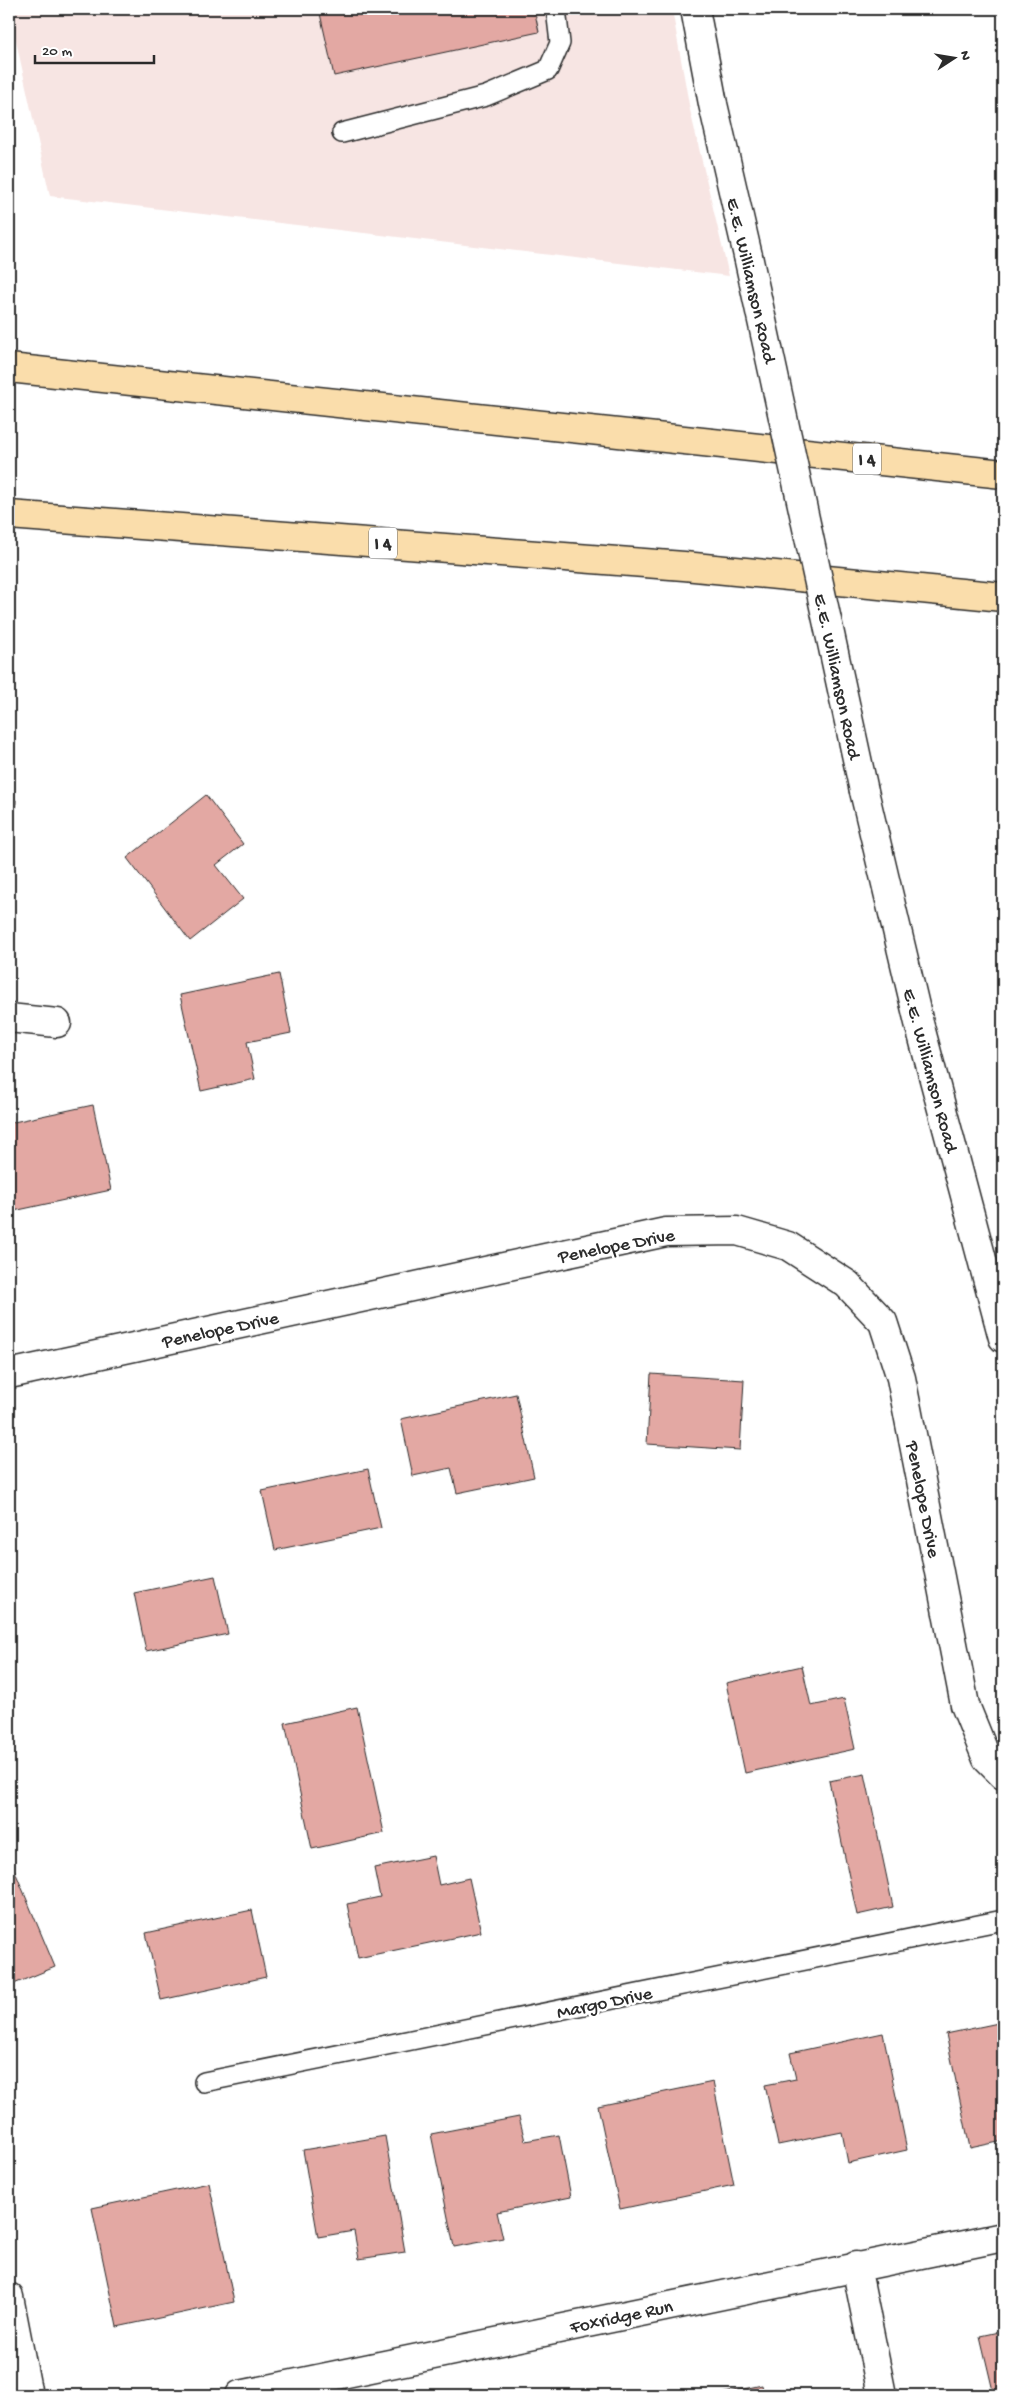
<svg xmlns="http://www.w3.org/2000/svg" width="1012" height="2404" font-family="'Gochi Hand',sans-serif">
  <rect width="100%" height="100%" fill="#fff"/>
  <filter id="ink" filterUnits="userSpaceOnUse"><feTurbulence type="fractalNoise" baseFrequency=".02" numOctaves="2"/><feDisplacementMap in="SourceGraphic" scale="10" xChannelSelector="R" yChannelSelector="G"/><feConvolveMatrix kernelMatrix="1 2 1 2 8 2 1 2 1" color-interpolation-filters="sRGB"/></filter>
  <g filter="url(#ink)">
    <path fill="#f7e5e3" d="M9,9H672L690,110L729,276L50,196Z"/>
    <path fill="#e3a8a3" stroke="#2b2b2b" d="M319,9H534L539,32L334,76Z
      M206,795L243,844L216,865L243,899L190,941L127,858Z
      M9,800H16L13,858H9Z
      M279,974L291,1033L247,1042L255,1079L201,1091L180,995Z
      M93,1105L111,1190L9,1212V1123Z
      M651,1374L744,1380L740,1450L647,1444Z
      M516,1394L534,1477L457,1493L451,1468L413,1476L401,1419Z
      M368,1469L381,1528L275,1550L262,1491Z
      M215,1576L228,1634L146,1651L134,1593Z
      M802,1666L811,1706L844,1699L855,1749L745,1773L726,1683Z
      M357,1707L384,1833L312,1849L285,1723Z
      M865,1774L893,1907L857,1915L829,1781Z
      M433,1856L439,1885L469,1878L481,1932L358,1958L347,1904L380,1897L374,1868Z
      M14,1869L55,1967L9,1986V1871Z
      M252,1910L266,1977L161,2000L146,1933Z
      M1003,2022V2141L970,2148L946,2034Z
      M883,2033L907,2150L848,2163L842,2132L778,2145L765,2085L796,2079L790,2053Z
      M713,2082L734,2185L620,2209L598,2106Z
      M519,2117L525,2141L559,2135L571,2197L497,2212L503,2238L454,2247L431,2134Z
      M385,2136L405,2252L359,2259L354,2231L318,2237L303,2150Z
      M209,2183L234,2302L117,2327L92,2208Z
      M1003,2331V2395H994L980,2336Z
      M762,2385L764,2395H716Z"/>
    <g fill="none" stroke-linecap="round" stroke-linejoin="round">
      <g stroke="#2b2b2b" stroke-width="22">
        <path id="lane" d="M342,133L486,96L548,70L560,43L556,9
          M204,2082L1003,1920"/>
      </g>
      <g stroke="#2b2b2b" stroke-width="31">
        <path id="street" d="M9,1018L57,1023
          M9,1374L666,1232L737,1231L788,1246L847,1284L883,1322L901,1378L965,1705L987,1759L1003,1775
          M856,2266L882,2395
          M9,2297L28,2395
          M240,2395L1003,2237"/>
      </g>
      <g stroke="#2b2b2b" stroke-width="31">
        <path id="secondary" d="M695,9L713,104L748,256
          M864,791L919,1023L1003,1338"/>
      </g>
      <g stroke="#2b2b2b" stroke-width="31">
        <path id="highway" d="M9,368L1003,474
          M9,515L684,566L1003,597"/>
      </g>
      <use href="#lane" stroke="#fff" stroke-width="19"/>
      <use href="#street" stroke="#fff" stroke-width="28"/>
      <use href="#secondary" stroke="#fff" stroke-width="28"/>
      <use href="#highway" stroke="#faddab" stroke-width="28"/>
      <g stroke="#2b2b2b" stroke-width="31" stroke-linecap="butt">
        <path id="secondary-bridge" d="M748,256L864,791"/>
      </g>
      <use href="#secondary-bridge" stroke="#fff" stroke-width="28"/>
    </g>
  </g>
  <g text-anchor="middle" stroke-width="5" stroke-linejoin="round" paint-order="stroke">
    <g fill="#fff" stroke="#6b6b6b" stroke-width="1">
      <rect x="853" y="443.5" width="28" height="31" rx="4"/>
      <rect x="369" y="527.5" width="28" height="31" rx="4"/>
    </g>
    <g font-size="18" font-weight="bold" fill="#2b2b2b">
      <text x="867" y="465">I 4</text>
      <text x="383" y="549">I 4</text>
    </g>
    <g font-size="19" fill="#2b2b2b" stroke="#fff">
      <text transform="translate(753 280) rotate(77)" y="7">E.E. Williamson Road</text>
      <text transform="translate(839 676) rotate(78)" y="7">E.E. Williamson Road</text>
      <text transform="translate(932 1070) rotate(75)" y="7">E.E. Williamson Road</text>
      <text transform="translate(616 1244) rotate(-11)" y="7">Penelope Drive</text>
      <text transform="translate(220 1328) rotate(-12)" y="7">Penelope Drive</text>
      <text transform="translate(925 1499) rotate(79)" y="7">Penelope Drive</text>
      <text transform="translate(604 2001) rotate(-12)" y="7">Margo Drive</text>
      <text transform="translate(621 2315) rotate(-12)" y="7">Foxridge Run</text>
    </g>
  </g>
  <rect width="1012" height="2404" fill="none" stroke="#fff" stroke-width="30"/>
  <rect x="15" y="15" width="982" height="2374" fill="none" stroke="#2b2b2b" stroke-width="2" filter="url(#ink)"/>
  <g transform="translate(954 58) rotate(78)" stroke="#ffffff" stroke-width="4" paint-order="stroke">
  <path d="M0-4L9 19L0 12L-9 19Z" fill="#2b2b2b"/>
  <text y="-8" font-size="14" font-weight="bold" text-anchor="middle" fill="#2b2b2b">N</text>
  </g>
  <path d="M35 55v8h119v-8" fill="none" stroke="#2b2b2b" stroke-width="2.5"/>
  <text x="42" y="55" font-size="15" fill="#2b2b2b" stroke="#ffffff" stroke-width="4" paint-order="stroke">20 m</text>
</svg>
